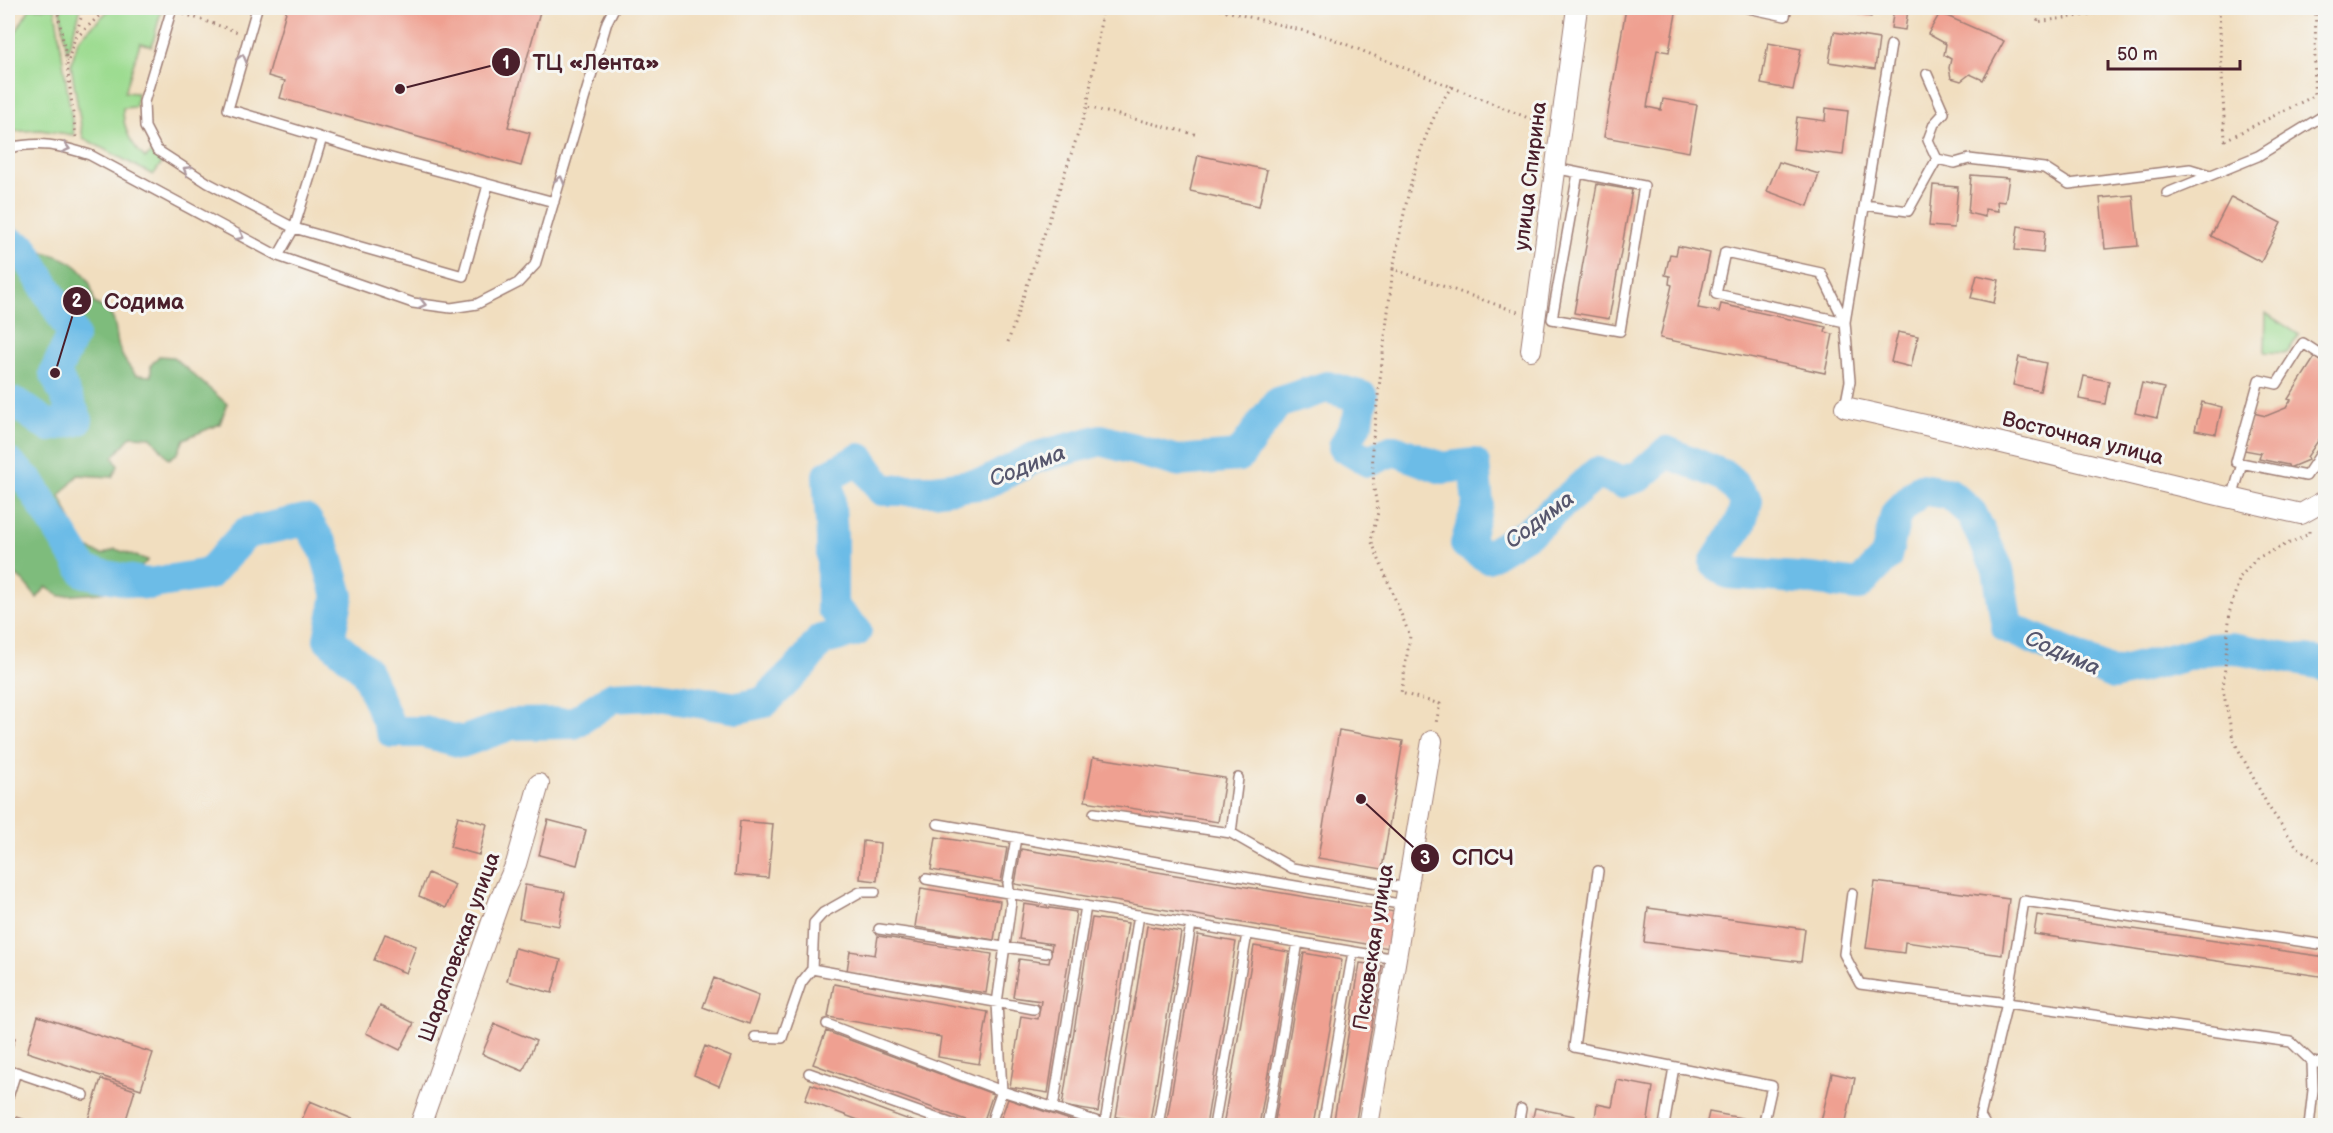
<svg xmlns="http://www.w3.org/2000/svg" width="2333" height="1133" font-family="'Balsamiq Sans',sans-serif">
  <rect width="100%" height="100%" fill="#f6f6f2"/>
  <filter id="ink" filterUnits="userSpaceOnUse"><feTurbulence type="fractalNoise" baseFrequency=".0167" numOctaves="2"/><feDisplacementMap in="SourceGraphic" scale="12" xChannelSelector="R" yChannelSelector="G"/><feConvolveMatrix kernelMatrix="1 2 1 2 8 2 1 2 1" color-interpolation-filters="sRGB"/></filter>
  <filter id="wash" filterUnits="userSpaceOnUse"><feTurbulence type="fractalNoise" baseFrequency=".008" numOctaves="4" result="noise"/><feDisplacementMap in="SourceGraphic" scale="24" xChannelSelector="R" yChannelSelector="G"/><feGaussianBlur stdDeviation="1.35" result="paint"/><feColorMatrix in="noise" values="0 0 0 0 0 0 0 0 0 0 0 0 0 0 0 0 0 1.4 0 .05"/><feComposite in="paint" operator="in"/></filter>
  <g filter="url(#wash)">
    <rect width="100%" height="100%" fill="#f1debf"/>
    <path fill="#9ddc91" stroke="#747e5e" stroke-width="1.5" d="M30,8H55L74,135L40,130L8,132V45Z
      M60,8H81L67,53Z
      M111,8H150L161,11L152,46L140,43L125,92L137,93L136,107L123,108C123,129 130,143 145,158L153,152L162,163L153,175L83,138L71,65L78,40Z
      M2266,313L2299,335L2287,353L2265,352Z"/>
    <path fill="#7ebc7b" stroke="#646e53" stroke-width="1.5" d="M8,247C36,251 72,252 88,280C92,286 93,296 94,303C125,318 110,330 122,355C125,362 131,369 136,375L151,376V365L159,356L173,357L227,404L220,424L184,439L178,453L169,459L151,437L131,436L113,457L118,466L112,477L78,475L60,496L83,546L102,555L115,549L148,560L122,586L100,593L60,596L46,587L37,598L24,582L8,569Z"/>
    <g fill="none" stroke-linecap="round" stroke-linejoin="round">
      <path stroke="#6cbce7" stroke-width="32" d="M8,242L23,249L73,334L55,373L77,420L49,426L17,404L8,402
        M8,463L29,482L85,572L148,584L209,574L246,533L306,520L325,550L338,596L329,639L366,671L392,732H424L462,742L512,724L574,723L613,697L652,695L738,708L764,702L802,665L821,640L856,631L832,607V537L828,476L860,459L882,490H933L986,483L1034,458L1101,440L1177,461L1239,456L1277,403L1327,387L1362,397L1358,420L1344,447L1368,461L1394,450L1442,468L1474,464L1478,504L1466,544L1487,557L1533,529L1597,473L1621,482L1640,476L1667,452L1727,477L1747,501L1740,524L1715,563L1728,573L1811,579L1859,585L1886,557L1896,514L1921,489L1950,494L1971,513L1998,569L2007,627L2114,674L2211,649L2231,648L2323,664L2326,667"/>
    </g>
    <g id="blocks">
      <path fill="#efa091" d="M287,8H541L508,127L530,133L521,166L280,98L285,81L268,76Z
        M1626,8H1677L1669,52L1657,50L1647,107L1661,110L1663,99L1697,105L1689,152L1604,137Z
        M1823,8H1873L1871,17Z
        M1894,8L1908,10L1905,30L1891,28Z
        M1940,13L2004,41L1983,80L1970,74L1961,81L1951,78L1949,68L1951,59L1944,55L1946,44L1928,34Z
        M1834,32L1879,39L1875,69L1829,62Z
        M1768,43L1801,49L1793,90L1761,84Z
        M1826,108L1848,111L1843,155L1793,149L1797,117L1825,121Z
        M1198,155L1267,170L1259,206L1190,191Z
        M1779,162L1819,174L1808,206L1767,191Z
        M1971,175L2009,178L2005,202L1997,201L1998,211L1985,209V217L1968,213Z
        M1597,184L1632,190L1609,319L1574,313Z
        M1933,185L1958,187L1954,228L1929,226Z
        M2133,195L2138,246L2105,249L2100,198Z
        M2231,197L2281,223L2261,262L2211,236Z
        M2018,226L2045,230L2043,253L2015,250Z
        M1678,246L1710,253L1698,308L1719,312L1721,304L1826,327L1825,332L1833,334L1825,373L1660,338L1672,285L1669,284L1670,276L1665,275L1670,254L1676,255Z
        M1977,275L1999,280L1994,303L1971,298Z
        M1898,332L1918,336L1911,367L1891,362Z
        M2019,357L2046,363L2040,391L2013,385Z
        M2315,357L2326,364V429L2307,457L2308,460L2289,468L2288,465L2259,459L2261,453L2244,450L2253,413L2266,416L2286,408L2291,400L2288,399Z
        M2084,376L2109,381L2105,404L2079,399Z
        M2142,383L2164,388L2157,418L2135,413Z
        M2202,402L2222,407L2216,434L2195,430Z
        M1339,730L1403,741L1382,869L1318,858Z
        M1093,757L1225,778L1218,822L1085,801Z
        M458,816L487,824L479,855L450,847Z
        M548,820L586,830L577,865L539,855Z
        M740,821L773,824L768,878L735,875Z
        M936,837L1007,848L1001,882L931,870Z
        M863,841L880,843L877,881L860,879Z
        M1021,849L1395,912L1389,948L1015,884Z
        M428,873L455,885L446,908L419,896Z
        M1875,882L2009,899L2002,955L1905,942L1904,953L1866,948Z
        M525,885L565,892L559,926L519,919Z
        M921,888L1000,901L994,940L915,927Z
        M1024,904L1076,912L1048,1093L1010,1087L1021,1016L1038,1019L1041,1001L1013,997L1019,959L1049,963L1052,944L1019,939Z
        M1648,908L1805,929L1801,962L1644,942Z
        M2037,915L2326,957V977L2034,934Z
        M1092,918L1128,923L1098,1112L1062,1106Z
        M1147,926L1181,932L1150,1122L1116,1117Z
        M385,934L416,946L406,973L374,960Z
        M1198,935L1236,942L1206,1126H1166Z
        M878,936L992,954L986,993L847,971L850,951L875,955Z
        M1254,946L1289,952L1259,1126H1223Z
        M515,948L561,960L552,993L507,981Z
        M1304,953L1342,960L1313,1126H1274Z
        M1360,963L1382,966L1355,1126H1333Z
        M714,978L759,995L749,1024L703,1007Z
        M834,984L988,1012L979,1064L938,1057L941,1037L828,1017Z
        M380,1006L414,1023L400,1050L366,1033Z
        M38,1016L153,1053L141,1089L27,1052Z
        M495,1024L536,1041L523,1071L482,1054Z
        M826,1031L993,1094L982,1126L813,1064Z
        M8,1036L15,1038L8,1060Z
        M705,1046L731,1057L719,1086L694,1075Z
        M1832,1073L1855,1078L1845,1126H1820Z
        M101,1079L135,1090L124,1126H86Z
        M1617,1080L1653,1087L1647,1126H1594L1597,1104L1612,1107Z
        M811,1084L923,1125V1126H874L805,1100Z
        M1008,1099L1085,1125V1126H998Z
        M310,1101L357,1121L355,1126H299Z
        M1535,1108L1575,1116L1573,1126H1531Z
        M1709,1112L1742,1118L1741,1126H1706Z
        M17,1117L40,1125V1126H14Z"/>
    </g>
  </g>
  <g filter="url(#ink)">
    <use href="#blocks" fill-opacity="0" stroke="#9e7e75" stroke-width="1.5"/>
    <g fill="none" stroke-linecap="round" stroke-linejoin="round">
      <g stroke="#9e7e75" stroke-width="12">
        <path id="service" d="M172,8L144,102L145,127L157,150L208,183L294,228L463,276L488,185
          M257,8L228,109L365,151L554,202
          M1748,8L1785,16L1787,8
          M8,148C40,141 59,145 90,155L278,256L413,303L451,308L477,304L518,283L535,265L607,22L614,8
          M1937,159L1955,163L1969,159L2044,168L2069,184L2190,169L2210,175
          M1554,168L1644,186L1620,331L1552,319L1578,173
          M2167,193L2258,156L2326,114
          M1865,205L1908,211L1937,159L1928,140L1934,124L1944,113L1927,74
          M278,256L294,228L322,138
          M1845,322L1891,45
          M2326,358L2303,343L2277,384L2259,380L2236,462L2306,476L2326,446
          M1845,407L1850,381L1845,322L1716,294L1725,252L1821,273L1845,322
          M2232,498L2242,464
          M1094,813L1231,833L1292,868L1407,888
          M938,824L1405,905
          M1231,833L1238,778
          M1598,871L1574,1047L1772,1086L1763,1126
          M926,879L1396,959
          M1852,893L1844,954L1860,984L2007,1003L2024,901L2326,945
          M879,929L1046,953
          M812,969L1034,1009
          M827,1024L1002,1091L1111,1126
          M755,1037L782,1038L801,983L812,969L814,923L823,913L860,892H875
          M2312,1062L2326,1064
          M809,1073L958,1126
          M8,1097L16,1072L84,1095
          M1053,1108L1086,906
          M1105,1123L1139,915
          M990,1126L1002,1091L997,1003L1011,903L1008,883L1016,838
          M1158,1126L1191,924
          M1214,1126L1247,934
          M1267,1126L1298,942
          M1323,1126L1353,952
          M1518,1126L1521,1109
          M1664,1126L1674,1067
          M1986,1126L1980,1116L2007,1003L2291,1042L2312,1062L2313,1090L2309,1126"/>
      </g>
      <g stroke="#9e7e75" stroke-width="22">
        <path id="minor" d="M1531,350L1577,8
          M1845,407C1998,440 2148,480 2301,514L2326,500
          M420,1126L499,902L516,864L539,784
          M1368,1126L1432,741"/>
      </g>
      <path stroke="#9e7e75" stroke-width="3" stroke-dasharray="1.5 4.5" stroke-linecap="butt" d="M57,8L67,62
        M1103,8L1087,107L1198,135
        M1137,8L1148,12L1149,8
        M2042,8L2037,22L2134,8
        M2219,8L2225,140L2314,96L2316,8
        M1148,12L1214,8L1328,37L1543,124
        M184,14L238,32
        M76,38L107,8
        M1452,86C1416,138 1405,208 1393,269L1518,312
        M76,137L67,64L84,8
        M1393,269L1372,447L1374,489L1378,512L1371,540L1410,636L1401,693L1440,704L1436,723
        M1008,342L1087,107
        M2309,531V534L2257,558L2240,577L2230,610L2223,690L2233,739L2268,806L2297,847L2326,867"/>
      <use href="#service" stroke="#fff" stroke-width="9"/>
      <use href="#minor" stroke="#fff" stroke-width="20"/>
    </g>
    <defs><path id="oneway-chevron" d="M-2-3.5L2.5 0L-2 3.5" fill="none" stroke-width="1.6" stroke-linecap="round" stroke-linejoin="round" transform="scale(1.5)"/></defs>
    <g stroke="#ae9aa0">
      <use href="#oneway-chevron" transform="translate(242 58) rotate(-75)"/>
      <use href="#oneway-chevron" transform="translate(66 148) rotate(15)"/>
      <use href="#oneway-chevron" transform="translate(187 170) rotate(-148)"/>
      <use href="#oneway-chevron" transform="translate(560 180) rotate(-74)"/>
      <use href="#oneway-chevron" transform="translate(240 236) rotate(27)"/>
      <use href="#oneway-chevron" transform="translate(422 304) rotate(13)"/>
    </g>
  </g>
  <g text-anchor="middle" stroke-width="6" stroke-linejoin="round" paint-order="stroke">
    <g font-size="21" fill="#4a1f2b" stroke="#f6f6f2">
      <text transform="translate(1530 176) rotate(-83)" y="7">улица Спирина</text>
      <text transform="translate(2083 438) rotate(14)" y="7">Восточная улица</text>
      <text transform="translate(459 947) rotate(-70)" y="7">Шараповская улица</text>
      <text transform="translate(1373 947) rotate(-81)" y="7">Псковская улица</text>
    </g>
    <g font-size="22" font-style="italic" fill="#56566d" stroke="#f6f6f2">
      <text transform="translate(1027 465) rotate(-21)" y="8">Содима</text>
      <text transform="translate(1539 519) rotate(-37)" y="8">Содима</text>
      <text transform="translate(2063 652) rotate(24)" y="8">Содима</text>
    </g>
  </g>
  <path fill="none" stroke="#4a1f2b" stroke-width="2" d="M400 89L506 62M55 373L77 301M1361 799L1425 858"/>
  <g fill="#4a1f2b" stroke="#f6f6f2" stroke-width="2">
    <circle cx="400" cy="89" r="6"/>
    <circle cx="55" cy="373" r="6"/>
    <circle cx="1361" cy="799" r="6"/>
    <circle cx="506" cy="62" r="15"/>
    <circle cx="77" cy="301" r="15"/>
    <circle cx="1425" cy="858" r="15"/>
  </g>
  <g font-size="18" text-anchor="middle" font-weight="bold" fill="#fff">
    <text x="506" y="69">1</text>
    <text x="77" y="307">2</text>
    <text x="1425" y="864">3</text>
  </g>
  <g font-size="22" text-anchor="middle" font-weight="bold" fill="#4a1f2b" stroke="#f6f6f2" stroke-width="6" stroke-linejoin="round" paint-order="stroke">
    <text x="596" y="70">ТЦ «Лента»</text>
    <text x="144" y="309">Содима</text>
    <text x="1483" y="865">СПСЧ</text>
  </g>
  <rect width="2333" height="1133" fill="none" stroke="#f6f6f2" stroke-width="30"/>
  <path d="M2108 60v9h132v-9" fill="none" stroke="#4a1f2b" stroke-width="3"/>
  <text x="2117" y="60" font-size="18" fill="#4a1f2b" stroke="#f6f6f2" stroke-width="4.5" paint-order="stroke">50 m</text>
</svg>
